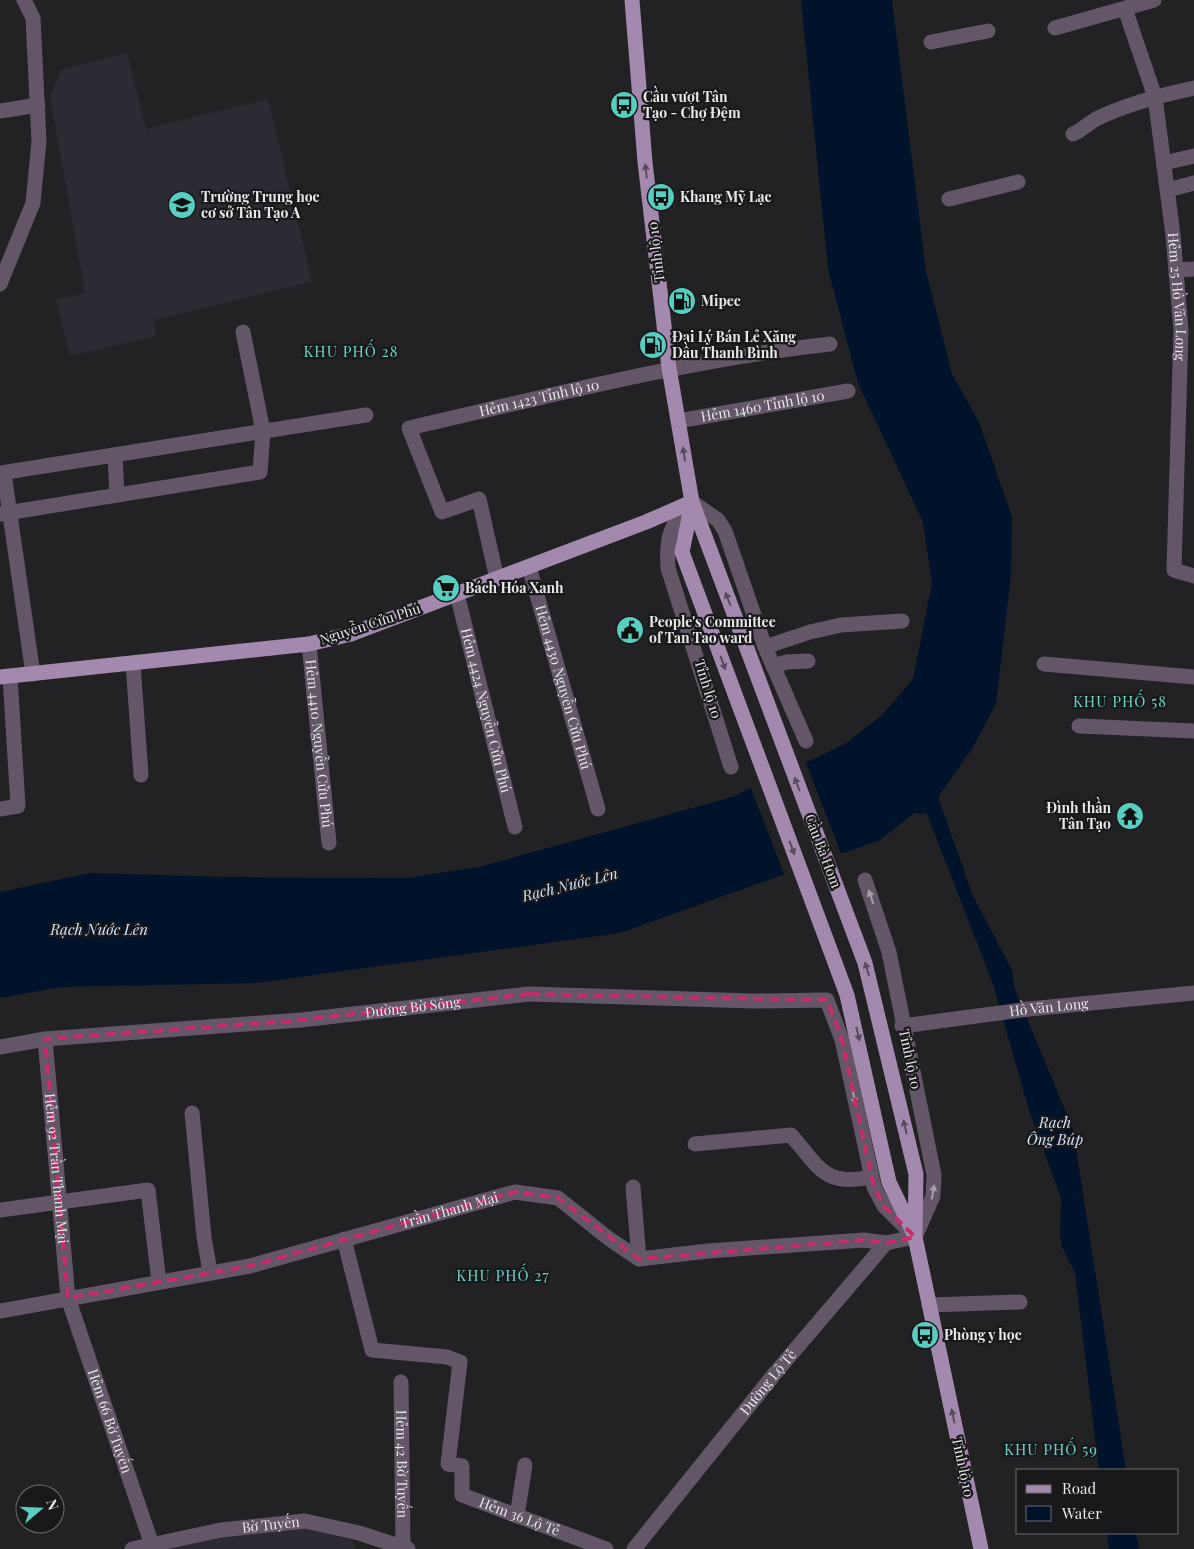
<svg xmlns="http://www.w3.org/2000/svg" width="1194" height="1549" font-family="'Playfair Display',serif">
  <rect width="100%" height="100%" fill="#222224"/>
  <path fill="#2c2a32" d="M127,53L146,129L268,99L312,282L153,320L156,336L70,356L56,300L85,293L50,96L62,69Z
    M300,1527L353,1540L355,1549H158L217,1537Z"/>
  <path fill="#00132a" d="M801,0H892L926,271L952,374L979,422L1012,517L1011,575L996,704L972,749L938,797L973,896L1012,970L1015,990L1073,1129L1126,1470H1099L1075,1273L1062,1247L1060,1234L1061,1198L1029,1110L993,984L927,814L914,813L880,840L620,933L256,983L61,987L0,998V892L90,873L228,877L407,878L479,867L732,797L845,744L882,715L913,679L932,583L923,522L858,383L828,269Z
    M1107,1533H1136L1139,1549H1109Z"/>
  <path fill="#222224" d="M805,760L842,856L785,876L750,786Z"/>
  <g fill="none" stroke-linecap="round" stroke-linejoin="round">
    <g stroke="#625667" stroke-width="15">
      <path id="s1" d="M1125,9L1155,97L1173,235L1181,330L1174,570L1194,576"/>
      <path d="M1055,28L1154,0"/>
      <path d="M931,42L988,31"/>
      <path d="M0,111L38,105"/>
      <path d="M1073,134C1082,130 1088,124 1096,119C1126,104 1161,95 1194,88"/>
      <path d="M1164,163L1194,156"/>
      <path d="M1168,190L1194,183"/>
      <path d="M949,199L1018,182"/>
      <path d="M1176,270L1194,269"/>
      <path d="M0,284L33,203L39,141L33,18L24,0"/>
      <path id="s2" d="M678,421L848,391"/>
      <path d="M115,455L117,495"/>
      <path d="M0,473L366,415"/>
      <path d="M4,473L33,674"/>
      <path d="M0,514L260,472L263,431L243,332"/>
      <path id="s3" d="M529,567L598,809"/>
      <path id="s4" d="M497,579L479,499L442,512L409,428C549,396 687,360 830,344"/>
      <path id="s5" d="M457,594L515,827"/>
      <path id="s6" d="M309,644L329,843"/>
      <path d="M765,647L810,632L841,625L902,621"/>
      <path d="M133,664L141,775"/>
      <path d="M1044,664L1194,677"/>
      <path d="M773,666L787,662L808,661"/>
      <path d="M1079,726L1194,731"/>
      <path d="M731,767L668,568C666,536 670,525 692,502L718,520L725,531L765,647L806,741"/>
      <path d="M0,809L18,806L10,676"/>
      <path d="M865,880L889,952L934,1175L933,1196L915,1237"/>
      <path id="s7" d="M902,1026L1029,1009L1194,993"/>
      <path id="s8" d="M45,1039L68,1298L152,1545"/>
      <path id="s9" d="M0,1047L45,1039L301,1020L529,994L753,1001L827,1000L842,1040L874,1187L884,1206L914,1236"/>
      <path d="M192,1113L204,1237L210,1272"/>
      <path d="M695,1144L791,1135C819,1167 824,1187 871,1177"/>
      <path d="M633,1187L639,1259"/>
      <path d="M0,1210L148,1190L159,1282"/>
      <path id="s10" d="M344,1239L372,1350L447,1357L460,1362L448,1464L462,1466V1495L606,1549"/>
      <path d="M929,1305L1020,1302"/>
      <path id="s11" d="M0,1311L250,1266L515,1192L558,1198L608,1238L639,1259L708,1251L864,1240L886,1243"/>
      <path id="s12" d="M401,1382L403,1547"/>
      <path d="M517,1516L525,1465"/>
      <path id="s13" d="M132,1549L221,1530L305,1521L359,1533L408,1549"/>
      <path id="s14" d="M634,1549L776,1372L886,1243L915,1237"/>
    </g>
    <path stroke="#a289ad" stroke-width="15" d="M632,0L645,162L669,368L692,502L865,963L916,1174L915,1237L981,1549
      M692,503L682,552L847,995L889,1182L914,1234
      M0,677L309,644L351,634L646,522L692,502"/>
  </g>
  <defs><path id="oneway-solid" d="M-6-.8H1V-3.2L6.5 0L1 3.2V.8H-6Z" transform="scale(1.25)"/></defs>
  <g fill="#574b5d">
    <use href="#oneway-solid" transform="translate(646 171) rotate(-96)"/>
    <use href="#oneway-solid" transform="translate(684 454) rotate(-99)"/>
    <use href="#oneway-solid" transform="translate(728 599) rotate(-111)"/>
    <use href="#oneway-solid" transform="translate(723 663) rotate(70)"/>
    <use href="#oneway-solid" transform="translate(797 784) rotate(-111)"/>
    <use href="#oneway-solid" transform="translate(792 848) rotate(70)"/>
    <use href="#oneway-solid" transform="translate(867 969) rotate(-106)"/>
    <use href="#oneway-solid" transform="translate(858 1034) rotate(77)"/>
    <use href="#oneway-solid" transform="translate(905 1127) rotate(-103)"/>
    <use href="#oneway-solid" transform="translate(953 1416) rotate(-102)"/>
  </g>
  <g fill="#a59fa8">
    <use href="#oneway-solid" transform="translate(871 897) rotate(-110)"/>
    <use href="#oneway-solid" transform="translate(854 1097) rotate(78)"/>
    <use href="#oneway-solid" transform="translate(933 1192) rotate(-80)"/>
  </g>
  <path fill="none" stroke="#c62d69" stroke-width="4" stroke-dasharray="10 6" stroke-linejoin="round" d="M529,994L827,1000L842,1040L874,1187L884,1206L915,1237L886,1243L864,1240L639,1259L558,1198L515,1192L250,1266L68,1298L45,1039L301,1020Z"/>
  <defs>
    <g id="bus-disc" transform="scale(1.4375)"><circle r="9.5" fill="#58cec1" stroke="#19181b"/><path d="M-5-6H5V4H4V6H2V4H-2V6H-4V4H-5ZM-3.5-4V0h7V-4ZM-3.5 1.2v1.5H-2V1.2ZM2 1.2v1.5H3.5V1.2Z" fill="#111"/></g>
    <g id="school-disc" transform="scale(1.4375)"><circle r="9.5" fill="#58cec1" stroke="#19181b"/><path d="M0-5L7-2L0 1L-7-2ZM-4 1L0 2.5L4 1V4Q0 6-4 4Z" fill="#111"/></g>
    <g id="fuel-disc" transform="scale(1.4375)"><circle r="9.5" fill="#58cec1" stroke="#19181b"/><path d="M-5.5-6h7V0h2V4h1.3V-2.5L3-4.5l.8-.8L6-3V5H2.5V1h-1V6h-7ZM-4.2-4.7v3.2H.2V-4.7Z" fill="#111"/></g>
    <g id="supermarket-disc" transform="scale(1.4375)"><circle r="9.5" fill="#58cec1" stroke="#19181b"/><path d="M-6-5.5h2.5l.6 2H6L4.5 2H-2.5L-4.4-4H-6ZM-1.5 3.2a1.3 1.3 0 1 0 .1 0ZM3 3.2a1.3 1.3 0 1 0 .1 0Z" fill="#111"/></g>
    <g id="civic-disc" transform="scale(1.4375)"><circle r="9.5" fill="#58cec1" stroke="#19181b"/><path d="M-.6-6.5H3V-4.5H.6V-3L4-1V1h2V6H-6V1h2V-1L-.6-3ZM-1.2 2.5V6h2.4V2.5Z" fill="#111"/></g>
    <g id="temple-disc" transform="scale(1.4375)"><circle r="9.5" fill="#58cec1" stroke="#19181b"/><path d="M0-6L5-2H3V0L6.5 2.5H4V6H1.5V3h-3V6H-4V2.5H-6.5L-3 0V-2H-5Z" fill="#111"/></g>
  </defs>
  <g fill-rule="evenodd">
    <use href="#bus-disc" x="624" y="105"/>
    <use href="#bus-disc" x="661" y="197"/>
    <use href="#school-disc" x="182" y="205"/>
    <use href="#fuel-disc" x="682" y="301"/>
    <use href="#fuel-disc" x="653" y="345"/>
    <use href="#supermarket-disc" x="446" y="588"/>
    <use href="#civic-disc" x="630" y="630"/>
    <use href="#temple-disc" x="1130" y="816"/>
    <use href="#bus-disc" x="925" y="1335"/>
  </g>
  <g text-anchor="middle" stroke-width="4.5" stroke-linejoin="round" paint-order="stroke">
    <g font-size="14" font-weight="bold" fill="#e8e8e9" stroke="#19181b" text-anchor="start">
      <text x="643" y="102">Cầu vượt Tân<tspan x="643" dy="16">Tạo - Chợ Đệm</tspan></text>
      <text x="201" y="202">Trường Trung học<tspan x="201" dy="16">cơ sở Tân Tạo A</tspan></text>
      <text x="680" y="202">Khang Mỹ Lạc</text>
      <text x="701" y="306">Mipec</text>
      <text x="672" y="342">Đại Lý Bán Lẻ Xăng<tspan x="672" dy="16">Dầu Thanh Bình</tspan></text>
      <text x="465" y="593">Bách Hóa Xanh</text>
      <text x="649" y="627">People's Committee<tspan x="649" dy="16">of Tan Tao ward</tspan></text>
      <text x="1111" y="813" text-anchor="end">Đình thần<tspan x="1111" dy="16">Tân Tạo</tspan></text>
      <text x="944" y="1340">Phòng y học</text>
    </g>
    <g font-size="14" fill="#e8e8e9" stroke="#19181b">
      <text transform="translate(656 252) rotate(-97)" y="5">Tỉnh lộ 10</text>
      <text dy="5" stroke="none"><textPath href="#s1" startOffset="294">Hẻm 25 Hồ Văn Long</textPath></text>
      <text dy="5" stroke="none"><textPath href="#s4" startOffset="345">Hẻm 1423 Tỉnh lộ 10</textPath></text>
      <text dy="5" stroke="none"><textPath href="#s2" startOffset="86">Hẻm 1460 Tỉnh lộ 10</textPath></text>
      <text transform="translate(370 624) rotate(-18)" y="5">Nguyễn Cửu Phú</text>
      <text dy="5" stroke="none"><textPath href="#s3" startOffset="125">Hẻm 4430 Nguyễn Cửu Phú</textPath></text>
      <text transform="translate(708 689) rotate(73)" y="5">Tỉnh lộ 10</text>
      <text dy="5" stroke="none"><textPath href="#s5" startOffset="120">Hẻm 4424 Nguyễn Cửu Phú</textPath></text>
      <text dy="5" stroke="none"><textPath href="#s6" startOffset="100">Hẻm 4410 Nguyễn Cửu Phú</textPath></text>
      <text transform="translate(823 851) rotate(69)" y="5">Cầu Bà Hom</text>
      <text dy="5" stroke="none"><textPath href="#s9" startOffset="415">Đường Bờ Sông</textPath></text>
      <text dy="5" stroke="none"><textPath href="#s7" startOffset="148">Hồ Văn Long</textPath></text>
      <text transform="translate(910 1059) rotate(78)" y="5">Tỉnh lộ 10</text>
      <text dy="5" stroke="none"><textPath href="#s8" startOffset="130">Hẻm 92 Trần Thanh Mại</textPath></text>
      <text dy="5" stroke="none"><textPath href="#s11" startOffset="461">Trần Thanh Mại</textPath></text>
      <text dy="5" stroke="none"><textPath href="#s14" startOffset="214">Đường Lộ Tẻ</textPath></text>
      <text dy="5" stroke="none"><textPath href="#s8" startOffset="390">Hẻm 66 Bờ Tuyến</textPath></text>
      <text dy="5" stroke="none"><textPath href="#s12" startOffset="82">Hẻm 42 Bờ Tuyến</textPath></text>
      <text transform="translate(963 1467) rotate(78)" y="5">Tỉnh lộ 10</text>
      <text dy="5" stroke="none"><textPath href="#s10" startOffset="411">Hẻm 36 Lộ Tẻ</textPath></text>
      <text dy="5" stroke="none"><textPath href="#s13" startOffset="141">Bờ Tuyến</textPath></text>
    </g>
    <g font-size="15" letter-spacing="1" fill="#6ad4c7" stroke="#19181b">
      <text x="351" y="357">KHU PHỐ 28</text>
      <text x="1120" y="707">KHU PHỐ 58</text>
      <text x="503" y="1281">KHU PHỐ 27</text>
      <text x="1051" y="1455">KHU PHỐ 59</text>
    </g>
    <g font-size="15" font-style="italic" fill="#cfe5fd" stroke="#19181b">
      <text transform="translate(570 885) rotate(-14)" y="5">Rạch Nước Lên</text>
      <text x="99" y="935">Rạch Nước Lên</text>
      <text x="1055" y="1128">Rạch<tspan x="1055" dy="17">Ông Búp</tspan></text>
    </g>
  </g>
  <rect x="1016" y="1469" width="162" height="65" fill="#19181b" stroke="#6c6b6d"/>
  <rect x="1026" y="1485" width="25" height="8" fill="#a289ad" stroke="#6c6b6d"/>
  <text x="1062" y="1494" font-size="15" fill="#e8e8e9">Road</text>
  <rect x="1026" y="1506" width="25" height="15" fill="#00132a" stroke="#6c6b6d"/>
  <text x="1062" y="1519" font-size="15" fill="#e8e8e9">Water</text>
  <g transform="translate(40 1509) rotate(71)"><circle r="24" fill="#19181b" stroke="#6c6b6d"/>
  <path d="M0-4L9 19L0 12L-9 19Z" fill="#58cec1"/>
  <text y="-8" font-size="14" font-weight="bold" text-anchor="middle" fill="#e8e8e9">N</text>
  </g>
</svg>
